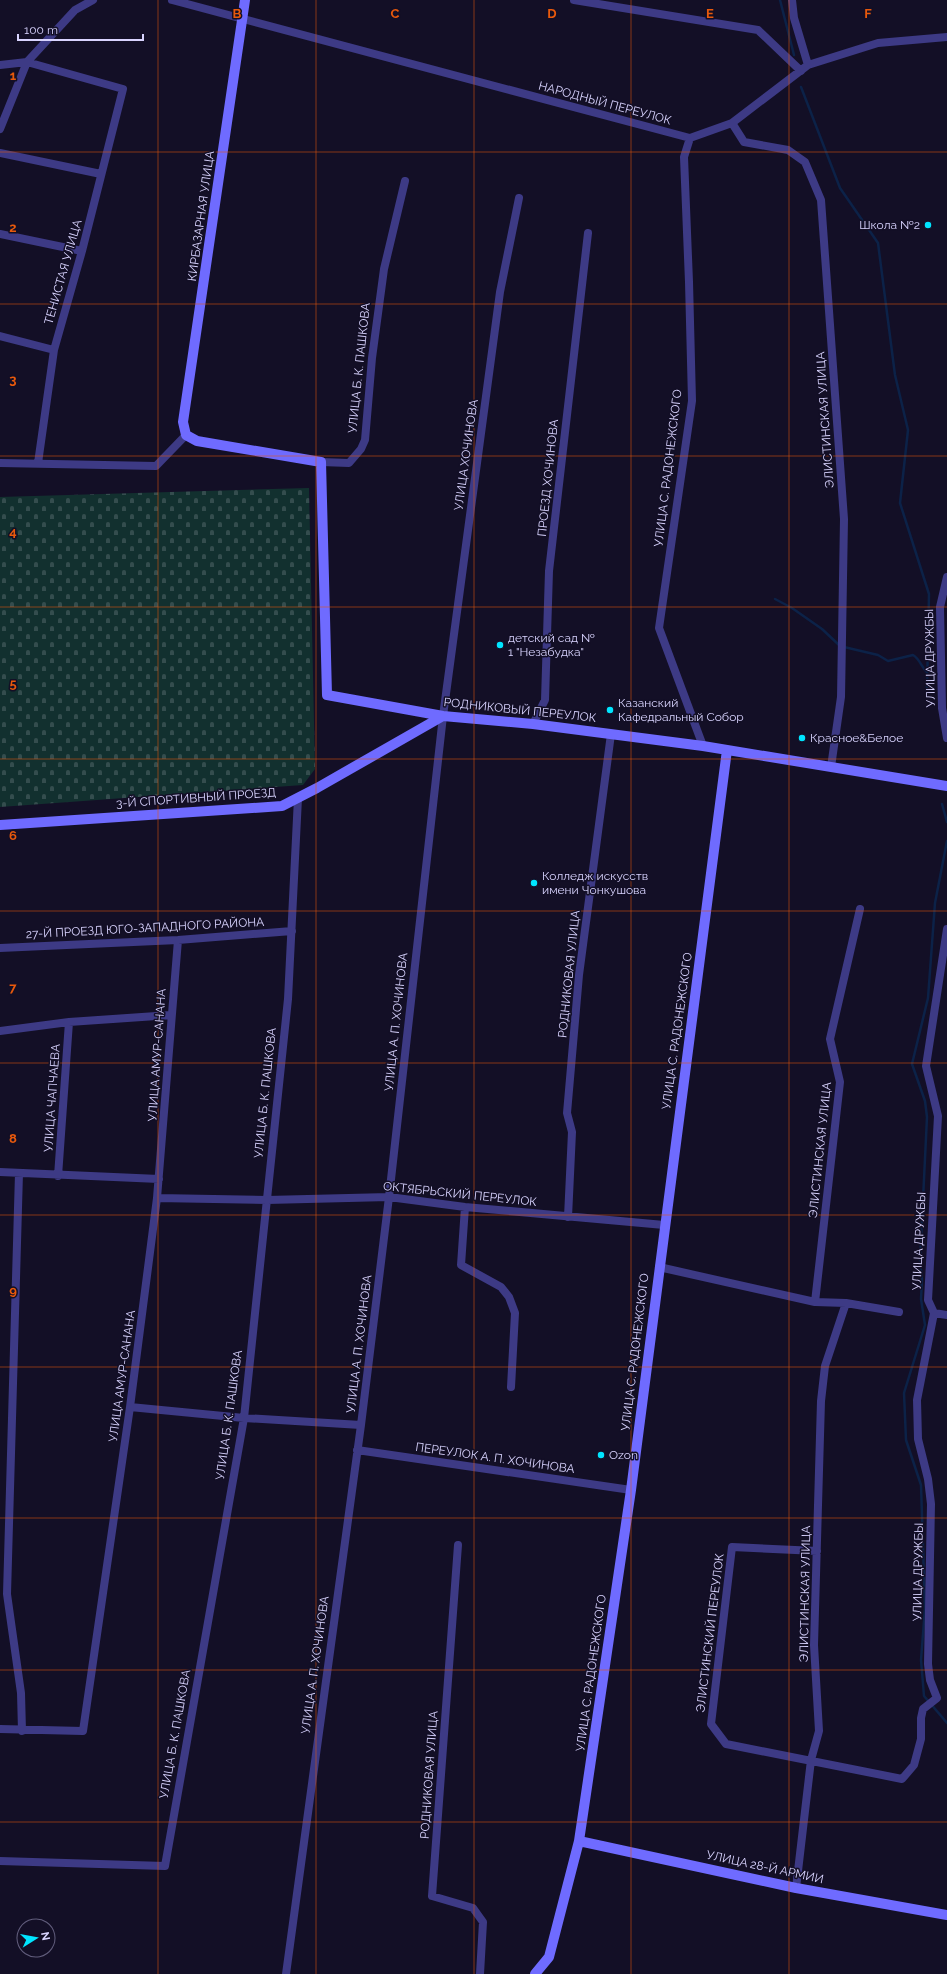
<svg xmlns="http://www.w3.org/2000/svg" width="947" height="1974" font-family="Raleway,sans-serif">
  <defs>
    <pattern id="cemetery-stones" width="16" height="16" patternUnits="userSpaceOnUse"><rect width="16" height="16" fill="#12302f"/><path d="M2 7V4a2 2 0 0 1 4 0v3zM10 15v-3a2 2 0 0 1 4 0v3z" fill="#344d4e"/></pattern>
  </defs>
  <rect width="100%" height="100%" fill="#130f26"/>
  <path fill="url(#cemetery-stones)" d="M309,488L315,769L303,785L0,807V497Z"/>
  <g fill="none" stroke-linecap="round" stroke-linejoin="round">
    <path stroke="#0c2248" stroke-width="2.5" d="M780,0L794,55
      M801,87L840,188L878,243L895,375L908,430L900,503L929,594L927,689
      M775,599L792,608L822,629L839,645
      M844,647L878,655L888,661L913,655C920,659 921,667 927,672
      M942,804L947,822
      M947,841L935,903L928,998L912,1064L925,1101L927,1117L920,1262L922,1279L921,1299L925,1325L904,1393L906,1440L921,1485L925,1608L921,1660L924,1696L947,1723"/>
    <path stroke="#3d3a85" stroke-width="8" d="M172,0L690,138L732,123L808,65L878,43L947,37
      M574,0L758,30L801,71
      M792,0L794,18L808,65
      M0,65L27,62L123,89L82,251L54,350L38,463
      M732,123L744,142L788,150L805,162L821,200L844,519L841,697L831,767
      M0,129L27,62L75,10L93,0
      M690,138L684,157L689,282L692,401L659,628L703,746
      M0,153L101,174
      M0,234L82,251
      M0,336L54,350
      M321,462L349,463L361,449L365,440L372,358L384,269L405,181
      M0,463L156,466L186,435
      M947,577L940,607L942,708L947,738
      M533,724L545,700L549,571L588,233
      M0,948L178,940L292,931
      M0,1031L69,1022L171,1015
      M0,1172L159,1179
      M19,1173L7,1594L21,1693L22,1731
      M58,1176L69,1022
      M157,1198L267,1200L389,1197L465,1207L664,1225
      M465,1207L461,1265L501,1287L509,1297L515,1313L511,1387
      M568,1217L572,1132L567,1113L579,975L611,734
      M659,1267L815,1302L846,1303L899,1312
      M815,1302L840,1082L830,1039L860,909
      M934,1313L947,1315
      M130,1407L244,1418L361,1425
      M357,1450L631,1490
      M458,1545L432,1896L473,1908L483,1922L480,1974
      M817,1551L732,1547L711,1724L726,1744L902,1779L914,1765L921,1739V1718L923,1709L937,1698L930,1680L928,1664L931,1504L928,1479L918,1439L917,1400L934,1313L928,1300L938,1116L926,1066L947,929
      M0,1729L83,1731L130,1407L157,1198L178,940
      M0,1861L165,1866L244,1418L288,999L298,798
      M796,1888L811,1760L819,1731L814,1645L821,1401L825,1366L846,1303
      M286,1974L361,1425L389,1197L443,716L500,292L519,198"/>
    <path stroke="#6f6bff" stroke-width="10" d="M245,0L183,422L186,435L197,441L321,462L327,695L443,716L533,724L703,746L947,786
      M0,825L282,806L317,788L443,716
      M579,1841L796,1888L947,1915
      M535,1974L549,1957L579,1841L631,1490L727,750"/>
  </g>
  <path fill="none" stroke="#e8590c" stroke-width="1" stroke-opacity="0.55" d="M158,0V1974M316,0V1974M474,0V1974M631,0V1974M789,0V1974M0,152H947M0,304H947M0,456H947M0,607H947M0,759H947M0,911H947M0,1063H947M0,1215H947M0,1367H947M0,1518H947M0,1670H947M0,1822H947"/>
  <g fill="#00e5ff" stroke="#130f26" stroke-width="1.5">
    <circle cx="928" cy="225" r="4"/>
    <circle cx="500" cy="645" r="4"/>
    <circle cx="610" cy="710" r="4"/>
    <circle cx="802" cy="738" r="4"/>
    <circle cx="534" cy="883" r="4"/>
    <circle cx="601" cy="1455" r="4"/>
  </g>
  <g text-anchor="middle" stroke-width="3" stroke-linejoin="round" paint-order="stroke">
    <g font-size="12" fill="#d9d4ff" stroke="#130f26">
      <text transform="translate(605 103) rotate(15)" y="4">НАРОДНЫЙ ПЕРЕУЛОК</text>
      <text transform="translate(201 216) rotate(-82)" y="4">КИРБАЗАРНАЯ УЛИЦА</text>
      <text transform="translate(63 272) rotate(-74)" y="4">ТЕНИСТАЯ УЛИЦА</text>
      <text transform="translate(359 368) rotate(-84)" y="4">УЛИЦА Б. К. ПАШКОВА</text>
      <text transform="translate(825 420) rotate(-94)" y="4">ЭЛИСТИНСКАЯ УЛИЦА</text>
      <text transform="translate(466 455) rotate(-82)" y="4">УЛИЦА ХОЧИНОВА</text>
      <text transform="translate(668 468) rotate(-83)" y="4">УЛИЦА С. РАДОНЕЖСКОГО</text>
      <text transform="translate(548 478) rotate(-84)" y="4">ПРОЕЗД ХОЧИНОВА</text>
      <text transform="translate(930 658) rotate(-91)" y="4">УЛИЦА ДРУЖБЫ</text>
      <text transform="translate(520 710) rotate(6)" y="4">РОДНИКОВЫЙ ПЕРЕУЛОК</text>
      <text transform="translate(196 798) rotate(-4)" y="4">3-Й СПОРТИВНЫЙ ПРОЕЗД</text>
      <text transform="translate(145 928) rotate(-3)" y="4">27-Й ПРОЕЗД ЮГО-ЗАПАДНОГО РАЙОНА</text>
      <text transform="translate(569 974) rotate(-84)" y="4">РОДНИКОВАЯ УЛИЦА</text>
      <text transform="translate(396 1022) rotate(-84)" y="4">УЛИЦА А. П. ХОЧИНОВА</text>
      <text transform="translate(677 1031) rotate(-82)" y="4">УЛИЦА С. РАДОНЕЖСКОГО</text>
      <text transform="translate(157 1055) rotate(-86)" y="4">УЛИЦА АМУР-САНАНА</text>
      <text transform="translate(265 1093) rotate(-84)" y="4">УЛИЦА Б. К. ПАШКОВА</text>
      <text transform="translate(52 1098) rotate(-86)" y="4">УЛИЦА ЧАПЧАЕВА</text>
      <text transform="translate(820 1150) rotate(-84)" y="4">ЭЛИСТИНСКАЯ УЛИЦА</text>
      <text transform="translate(460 1194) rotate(6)" y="4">ОКТЯБРЬСКИЙ ПЕРЕУЛОК</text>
      <text transform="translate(919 1241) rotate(-87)" y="4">УЛИЦА ДРУЖБЫ</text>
      <text transform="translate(359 1344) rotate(-83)" y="4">УЛИЦА А. П. ХОЧИНОВА</text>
      <text transform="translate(635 1352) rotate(-83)" y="4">УЛИЦА С. РАДОНЕЖСКОГО</text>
      <text transform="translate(122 1376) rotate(-82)" y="4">УЛИЦА АМУР-САНАНА</text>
      <text transform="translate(229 1415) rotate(-82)" y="4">УЛИЦА Б. К. ПАШКОВА</text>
      <text transform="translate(495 1458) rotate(8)" y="4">ПЕРЕУЛОК А. П. ХОЧИНОВА</text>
      <text transform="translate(918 1572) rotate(-89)" y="4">УЛИЦА ДРУЖБЫ</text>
      <text transform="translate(805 1594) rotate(-89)" y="4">ЭЛИСТИНСКАЯ УЛИЦА</text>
      <text transform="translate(710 1633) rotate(-83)" y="4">ЭЛИСТИНСКИЙ ПЕРЕУЛОК</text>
      <text transform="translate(315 1665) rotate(-82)" y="4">УЛИЦА А. П. ХОЧИНОВА</text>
      <text transform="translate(591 1673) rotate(-82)" y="4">УЛИЦА С. РАДОНЕЖСКОГО</text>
      <text transform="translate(175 1734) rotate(-80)" y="4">УЛИЦА Б. К. ПАШКОВА</text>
      <text transform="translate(429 1775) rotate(-86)" y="4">РОДНИКОВАЯ УЛИЦА</text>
      <text transform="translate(765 1867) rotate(12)" y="4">УЛИЦА 28-Й АРМИИ</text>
    </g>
    <g font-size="12" fill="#d9d4ff" stroke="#130f26" text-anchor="start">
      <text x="920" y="229" text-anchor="end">Школа №2</text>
      <text x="508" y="642">детский сад №<tspan x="508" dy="14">1 "Незабудка"</tspan></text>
      <text x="618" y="707">Казанский<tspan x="618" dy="14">Кафедральный Собор</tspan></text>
      <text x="810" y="742">Красное&amp;Белое</text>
      <text x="542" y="880">Колледж искусств<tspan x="542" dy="14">имени Чонкушова</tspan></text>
      <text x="609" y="1459">Ozon</text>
    </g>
  </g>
  <g font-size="13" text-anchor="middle" font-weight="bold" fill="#e8590c" stroke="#130f26" stroke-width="3" stroke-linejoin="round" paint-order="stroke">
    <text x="237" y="18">B</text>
    <text x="395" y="18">C</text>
    <text x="552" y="18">D</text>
    <text x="710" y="18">E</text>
    <text x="868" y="18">F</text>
    <text x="13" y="80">1</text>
    <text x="13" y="232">2</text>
    <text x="13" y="384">3</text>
    <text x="13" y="536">4</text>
    <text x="13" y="688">5</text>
    <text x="13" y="840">6</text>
    <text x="13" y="992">7</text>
    <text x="13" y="1143">8</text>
    <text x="13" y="1295">9</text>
  </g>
  <g transform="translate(36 1938) rotate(79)"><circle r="19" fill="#130f26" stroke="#625e7d"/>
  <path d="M0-3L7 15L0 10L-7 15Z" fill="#00e5ff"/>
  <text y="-6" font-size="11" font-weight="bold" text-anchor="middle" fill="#d9d4ff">N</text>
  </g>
  <path d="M18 34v6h125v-6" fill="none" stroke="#d9d4ff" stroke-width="2"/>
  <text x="24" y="34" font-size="12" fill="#d9d4ff" stroke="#130f26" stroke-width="3" paint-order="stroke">100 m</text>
</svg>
